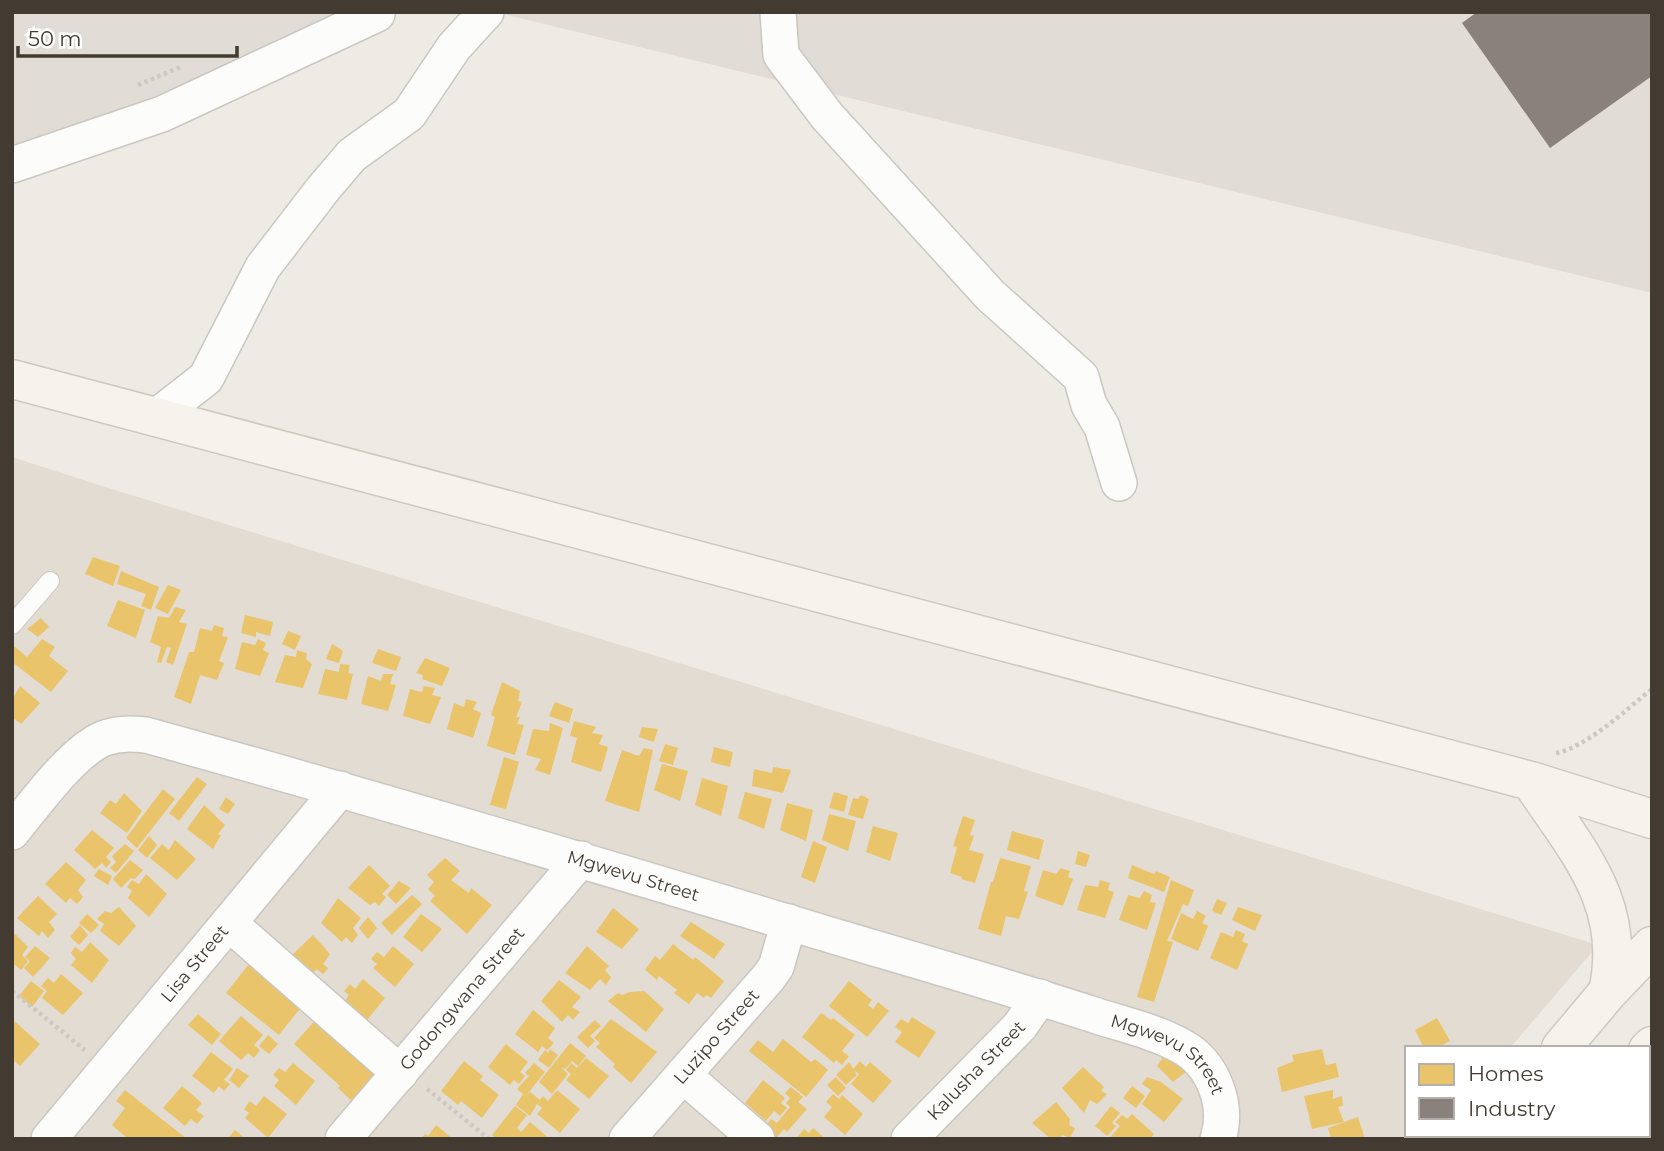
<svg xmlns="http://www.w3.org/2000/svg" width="1664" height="1151" font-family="Montserrat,sans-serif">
  <rect width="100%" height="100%" fill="#eeebe5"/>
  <path fill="#e3dcd2" d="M12,457L102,486L1598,945L1510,1048H1407V1135H1435L1432,1139H12Z"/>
  <path fill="#e1dcd6" d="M12,12H373L12,158Z
    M495,12H1652V293Z"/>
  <path fill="#e9c46a" d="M93,557L120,566L113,586L85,574Z
    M121,571L159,587L151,610L141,606L146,594L117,584Z
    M168,585L181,590L168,614L155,608Z
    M118,600L145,610L136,638L107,626Z
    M175,607L186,610L179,622L187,624L173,665L166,662L171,648L167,647L161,663L157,662L161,647L150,642L158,616L169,618Z
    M245,615L273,622L270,636L256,632V637L241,633Z
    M41,618L49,627L38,637L27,629Z
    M214,625L224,628L222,636L228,637L219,661L224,663L217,680L200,675L191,704L174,697L189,652H194L200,628L212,631Z
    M288,631L301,636L295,650L282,644Z
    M42,639L55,647L49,656L68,671L51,692L12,662L13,645L27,657Z
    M258,639L266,643L263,650L269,653L260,676L235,669L242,642L255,645Z
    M332,644L343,651L339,663L326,659Z
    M378,649L401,657L396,671L372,663Z
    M297,650L307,653L306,659L312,664L303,688L275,682L285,655L296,657Z
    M425,658L450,668L442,686L422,679L423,675L416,673Z
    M340,664L350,665L348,673L353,674L347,700L318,694L325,669L339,672Z
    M383,674H393L390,684L396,685L388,711L361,704L368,676L381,681Z
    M502,682L520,691L518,701L522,702L516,717H520L517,724L524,725L515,755L487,746L495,717L491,715Z
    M20,686L40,703L21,724L12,717V694L14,696Z
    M424,686L435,688L432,695L441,697L430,724L403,716L410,689L422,692Z
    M466,699L477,702L473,709L481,713L473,738L447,729L454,703L464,707Z
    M555,702L573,709L569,723L549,716Z
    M574,721L596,727L592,733L603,735L599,744L608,747L601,772L571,762L577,738L570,736Z
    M550,723L563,728L550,775L535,770L541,759L526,755L533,729L549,731Z
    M642,727L658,729L654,742L639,737Z
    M665,744L678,748L673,765L659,761Z
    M714,747L733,752L730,767L711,762Z
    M644,748L653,750L639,812L605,801L622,750L639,756Z
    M504,757L519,762L506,809L490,805Z
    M662,764L688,771L680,801L654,790Z
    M773,767L791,770L783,793L752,786L754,769L772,773Z
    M197,777L207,784L179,821L169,813Z
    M702,778L728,786L721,816L695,805Z
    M163,789L175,799L137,848L126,838Z
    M745,792L772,799L764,829L738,818Z
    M834,792L848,796L844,812L829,808Z
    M124,793L142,811L127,833L100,813L110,800L116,804Z
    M861,795L869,799L863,819L848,815L853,798L858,799Z
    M226,797L235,804L228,814L219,809Z
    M787,803L813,810L806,841L780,830Z
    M204,805L225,825L218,834L221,835L213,849L187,829Z
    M829,814L856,821L848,851L822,840Z
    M963,816L975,820L970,835L974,836L969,850L984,854L975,883L961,879L962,877L950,873L957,847L953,846Z
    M873,826L898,833L890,861L866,852Z
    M92,830L114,848L106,857L111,862L106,868L102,863L95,869L74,850Z
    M1012,831L1044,840L1039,860L1007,850Z
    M149,836L157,845L147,858L138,850Z
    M175,840L196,859L177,880L150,858L162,844L169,850Z
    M813,841L827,847L815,883L801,877Z
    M125,844L134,851L116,873L110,868L116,862L112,856Z
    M1078,851L1090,855L1086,867L1075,864Z
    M445,858L460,871L451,880L469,893L471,888L492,905L467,934L430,901L435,896L428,889L434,882L427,875Z
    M1000,858L1031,866L1024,891L1028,892L1019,919L1006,916L1001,936L978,929L991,882H993Z
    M130,860L143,870L135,879L131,878L121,888L113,879Z
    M66,862L86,880L78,890L83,897L77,904L70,898L66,903L45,884Z
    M369,865L390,886L382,894L386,897L379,906L375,902L370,905L348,888Z
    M1132,865L1154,874L1156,871L1170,877L1164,892L1128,878Z
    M1061,868L1070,871L1068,877L1073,879L1063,906L1035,896L1043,870L1056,874Z
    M99,869L112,876L108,885L94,876Z
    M146,874L167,894L149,917L128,898L132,891L127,887L132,880L139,884Z
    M1100,880L1110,883L1108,890L1114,892L1105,918L1077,910L1085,885L1098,887Z
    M1171,880L1194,890L1188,906L1183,904L1167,941L1173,942L1154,1002L1137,997Z
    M399,881L411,888L396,904L387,895Z
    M1144,891L1152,895L1150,902L1156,903L1147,930L1119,920L1128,895L1140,898Z
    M412,895L422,904L392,935L381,923Z
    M38,896L57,914L49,922L55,930L48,938L42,931L39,936L17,918Z
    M338,898L361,918L353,928L358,935L352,943L346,937L342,942L321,923Z
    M1217,899L1227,903L1221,915L1212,911Z
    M119,907L136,926L119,946L100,931L104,924L97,919L105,911L111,913Z
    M1238,907L1262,915L1255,931L1232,920Z
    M613,908L639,929L622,949L596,932Z
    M1197,911L1206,916L1202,923L1208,926L1198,951L1171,939L1181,913L1193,919Z
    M87,914L99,925L91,933L79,923Z
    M421,914L442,929L422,952L403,937Z
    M368,917L377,928L368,939L359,928Z
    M691,922L725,944L714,959L680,936Z
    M80,925L88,935L79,945L70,937Z
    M1236,930L1245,934L1242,941L1248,944L1237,970L1210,958L1221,932L1233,937Z
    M12,931L28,947L22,955L28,961L21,970L15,965L12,968Z
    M313,935L330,954L323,964L328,968L323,974L317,969L311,974L292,955Z
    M90,942L109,960L92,983L71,965L76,959L71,953L75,947L82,952Z
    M673,944L693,960L695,957L724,981L711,998L706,995L704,998L697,993L689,1004L674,993L677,990L659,976L657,980L645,970L655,956L660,960Z
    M35,946L50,958L33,977L24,968L30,961L25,957Z
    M393,946L414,964L395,987L373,968L377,964L371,959L377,952L384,957Z
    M587,946L609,966L605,970L611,977L606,985L600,979L590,990L565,973Z
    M249,964L302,1006L279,1035L226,993Z
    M61,974L83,993L63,1015L42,998L47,991L41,986L48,978L54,983Z
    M363,979L385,998L367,1020L345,1001L349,995L344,991L350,984L355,989Z
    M559,980L581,997L572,1007L580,1012L573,1020L568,1015L562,1022L541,1001Z
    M31,981L44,991L32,1007L19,996Z
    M849,981L872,1000L868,1005L873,1009L878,1002L889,1011L867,1037L829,1006Z
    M644,991L664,1009L646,1032L608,1001L618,993L622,995L630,992Z
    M533,1010L555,1028L548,1038L554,1043L547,1050L542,1046L538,1052L515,1034Z
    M821,1013L831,1020L833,1018L855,1035L842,1051L849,1056L842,1065L836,1060L834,1063L802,1037Z
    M198,1014L221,1034L212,1045L188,1025Z
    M320,1015L382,1070L353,1102L338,1088L340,1086L294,1044Z
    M241,1016L263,1035L254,1045L260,1050L254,1058L248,1053L241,1060L219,1041Z
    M912,1017L936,1032L919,1058L895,1042L902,1032L895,1027L901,1019L908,1023Z
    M1437,1018L1450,1041L1437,1048H1424L1415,1030Z
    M12,1019L40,1044L20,1066L12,1059Z
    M611,1019L657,1052L631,1083L613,1067L615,1064L596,1047L600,1043L594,1038Z
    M595,1020L601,1026L590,1036L595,1041L588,1048L577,1037Z
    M268,1035L278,1044L269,1054L259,1046Z
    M783,1039L811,1062L815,1059L828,1070L806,1097L749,1051L758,1040L773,1052Z
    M570,1043L586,1056L578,1066L572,1061L565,1069L561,1067L568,1074L552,1094L539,1082Z
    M506,1044L528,1062L520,1072L525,1076L519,1084L514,1080L510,1085L488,1067Z
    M550,1049L558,1055L549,1068L538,1060L545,1050L548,1053Z
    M1322,1049L1326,1065L1336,1063L1339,1077L1282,1092L1277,1068L1294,1061L1292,1055Z
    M211,1052L233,1069L224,1080L230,1084L224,1091L219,1086L214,1093L192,1076Z
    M1165,1054L1186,1072L1173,1082L1157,1066Z
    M586,1058L609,1076L589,1099L566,1080L571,1074L566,1070L571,1063L577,1068Z
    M464,1061L483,1076L480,1080L499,1095L482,1118L461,1101L458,1105L441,1091Z
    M860,1061L866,1067L870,1062L892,1081L873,1103L851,1084L859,1074L853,1069Z
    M849,1062L857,1075L846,1085L836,1075Z
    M293,1063L315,1081L296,1105L274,1086L279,1080L273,1075L279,1068L285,1072Z
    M534,1063L545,1072L525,1097L530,1092L540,1100L543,1096L548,1101L557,1090L580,1109L560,1133L537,1114L542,1108L537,1104L530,1116L516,1105L523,1094L517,1089L529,1076L525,1073Z
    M1083,1067L1104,1087L1101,1091L1107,1094L1097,1104L1090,1100L1084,1113L1062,1088Z
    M237,1068L249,1076L239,1088L229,1080Z
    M836,1077L846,1088L838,1096L827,1085Z
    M1147,1077L1161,1082L1183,1099L1164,1122L1142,1104L1151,1090L1142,1084Z
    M763,1080L785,1098L781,1103L787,1108L780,1116L774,1111L766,1121L745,1103Z
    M182,1086L202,1103L196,1110L204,1116L197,1124L191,1119L185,1126L163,1108Z
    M1132,1086L1145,1096L1136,1108L1123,1098Z
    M791,1087L803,1097L798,1102L807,1109L787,1132L784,1129L775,1139L763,1129L771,1119L777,1123L790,1107L786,1103L790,1098L785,1093Z
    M125,1090L187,1139H128L112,1125L125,1108L116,1101Z
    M1333,1090V1099L1342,1096L1343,1106L1338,1107L1344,1122L1312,1129L1304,1096Z
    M833,1094L839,1099L842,1095L863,1114L845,1135L824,1117L832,1107L826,1102Z
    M264,1096L287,1114L268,1138L245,1118L249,1113L244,1109L250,1101L256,1106Z
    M1056,1102L1070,1119L1069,1125L1075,1128L1070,1138L1062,1135L1059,1139H1051L1032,1123Z
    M515,1106L527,1115L517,1128L521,1132L530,1122L550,1139H496L492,1135Z
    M1111,1106L1120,1113L1112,1123L1116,1126L1107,1136L1095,1126Z
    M1132,1114L1154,1134L1150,1139H1114L1111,1136L1120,1126L1115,1122L1122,1115L1127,1119Z
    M1358,1117L1365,1139H1331L1328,1128Z
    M436,1125L453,1139H421L425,1134L428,1136Z
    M813,1128L826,1139H800L797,1137L804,1129L809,1133Z
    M235,1130L246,1139H227Z"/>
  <path fill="#8a817c" d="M1477,12H1652V76L1550,148L1462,23Z"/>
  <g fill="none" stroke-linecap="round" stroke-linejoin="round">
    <g stroke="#cac7c1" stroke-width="20">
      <path id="lane" d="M12,625L50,581"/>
    </g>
    <g stroke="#cac7c1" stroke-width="38">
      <g id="street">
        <path d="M778,12L781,55L827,116L990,295L1081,377L1089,405L1102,427L1119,483"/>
        <path d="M12,165L162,114L377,14"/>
        <path d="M156,417L206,378L263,267L323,189L352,155L409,114L454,47L486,12"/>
        <path id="s1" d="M12,832C34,805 76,746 108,737C121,733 133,734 146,735C384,801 621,872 857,943C935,966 1014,989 1091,1014C1121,1024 1154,1031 1181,1046C1213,1063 1229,1105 1218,1139"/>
        <path d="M229,923L400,1073"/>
        <path d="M683,1075L757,1139"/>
        <path id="s2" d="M49,1139L340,789"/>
        <path id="s3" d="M343,1139L581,859"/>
        <path id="s4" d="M627,1139L768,978L776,967L789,922"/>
        <path id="s5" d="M909,1139L1020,1026L1040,997"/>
      </g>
    </g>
    <g stroke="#cfc9bd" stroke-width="41">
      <path id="secondary" d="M12,379L1531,781L1652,819
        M1531,781C1577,851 1628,903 1608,992
        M1561,1048L1608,992L1652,946
        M1648,1050L1652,1046
        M1484,1139L1487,1135
        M1570,1139L1573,1135"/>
    </g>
    <path stroke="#ccc9c5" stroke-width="4.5" stroke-dasharray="3.5 3.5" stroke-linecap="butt" d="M138,85L181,67
      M1556,753C1587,747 1627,709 1652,689
      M12,991L85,1050
      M427,1089L489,1139"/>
    <use href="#lane" stroke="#fcfcfb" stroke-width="18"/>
    <use href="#street" stroke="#fcfcfb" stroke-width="35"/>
    <use href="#secondary" stroke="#f6f3ec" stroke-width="38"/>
  </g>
  <g text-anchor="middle" stroke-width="7" stroke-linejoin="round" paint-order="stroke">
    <g font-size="18" fill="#433b32" stroke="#fff">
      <text dy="6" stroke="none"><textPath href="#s1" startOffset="682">Mgwevu Street</textPath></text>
      <text dy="6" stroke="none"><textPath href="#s2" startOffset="228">Lisa Street</textPath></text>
      <text dy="6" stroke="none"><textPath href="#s3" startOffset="184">Godongwana Street</textPath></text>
      <text dy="6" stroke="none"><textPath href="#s4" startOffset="136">Luzipo Street</textPath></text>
      <text dy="6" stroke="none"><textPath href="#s1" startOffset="1250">Mgwevu Street</textPath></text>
      <text dy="6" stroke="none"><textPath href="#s5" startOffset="96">Kalusha Street</textPath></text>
    </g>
  </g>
  <rect width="1664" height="1151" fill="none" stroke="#433b32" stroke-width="28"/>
  <rect x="1405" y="1046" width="245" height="91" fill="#ffffff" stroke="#b4b1ad" stroke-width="2"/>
  <rect x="1419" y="1064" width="35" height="21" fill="#e9c46a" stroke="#b4b1ad" stroke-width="2"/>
  <text x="1468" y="1081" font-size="21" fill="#433b32">Homes</text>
  <rect x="1419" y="1098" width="35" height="21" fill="#8a817c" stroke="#b4b1ad" stroke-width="2"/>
  <text x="1468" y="1116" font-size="21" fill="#433b32">Industry</text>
  <path d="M18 46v10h219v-10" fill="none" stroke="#433b32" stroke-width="3.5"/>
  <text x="28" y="46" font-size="21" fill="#433b32" stroke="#ffffff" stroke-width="5" paint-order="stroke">50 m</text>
</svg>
